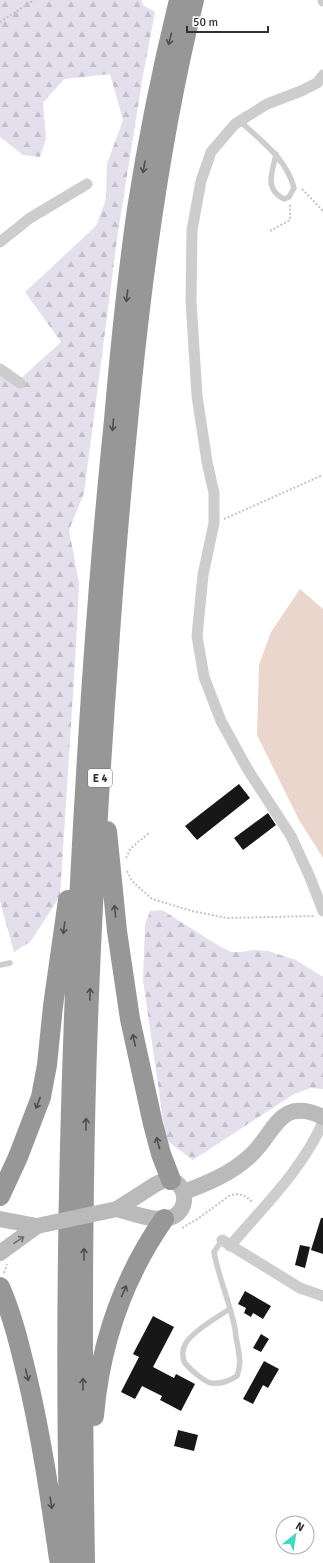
<svg xmlns="http://www.w3.org/2000/svg" width="323" height="1563" font-family="Signika,sans-serif">
  <defs>
    <pattern id="forest-firs" width="22" height="20" patternUnits="userSpaceOnUse"><rect width="22" height="20" fill="#e4dfec"/><path d="M5 1l3.5 6h-7zM16 11l3.5 6h-7z" fill="#c4c0cb"/></pattern>
  </defs>
  <rect width="100%" height="100%" fill="#fff"/>
  <path fill="url(#forest-firs)" d="M0,0H141L143,5L155,12L143,75L118,232L84,493L69,530L79,583L76,647L60,896L31,941L14,952L0,901V364L20,379L61,342L25,292L96,226L106,199L107,164L123,120L110,74L64,79L43,103L46,139L40,157L23,155L0,137Z
    M162,910L216,944L231,952H241L253,950L268,951L296,960L323,977V1089L311,1088L294,1094L193,1160L166,1140L143,980L145,925L150,911Z"/>
  <path fill="#ead6cd" d="M300,589L323,609V858L299,820L257,735L259,665L271,632Z"/>
  <path fill="#171717" d="M239,784L250,798L197,840L185,826Z
    M268,813L276,825L243,850L234,838Z
    M321,1218H323V1254L311,1250Z
    M300,1245L310,1247L305,1268L295,1265Z
    M245,1291L271,1306L263,1319L253,1313L251,1317L244,1313L246,1308L238,1304Z
    M153,1316L174,1327L153,1367L174,1378L176,1374L195,1384L181,1411L160,1400L162,1396L142,1386L135,1399L121,1392L139,1357L133,1354Z
    M261,1334L269,1339L261,1352L253,1348Z
    M264,1361L279,1369L268,1388L263,1385L253,1404L243,1399Z
    M178,1430L198,1435L194,1451L174,1446Z"/>
  <g fill="none" stroke-linecap="round" stroke-linejoin="round">
    <path stroke="#c4c4c4" stroke-width="2" stroke-dasharray="2 2" stroke-linecap="butt" d="M0,22L34,0
      M302,189L323,211
      M270,231L290,220V204
      M224,519L323,475
      M126,858L131,848L149,833
      M127,871L132,881L152,899L192,911L227,918L314,916
      M182,1228L199,1218L229,1196C239,1192 246,1195 253,1203
      M4,1273L7,1264"/>
    <path stroke="#cdcdcd" stroke-width="5.5" d="M240,121C262,142 286,158 294,188L289,197L284,199C263,188 273,172 276,154
      M0,965L10,963
      M222,1240L214,1252C218,1276 229,1300 234,1324C236,1330 235,1336 237,1342C239,1355 242,1363 237,1376C229,1381 222,1384 211,1383C204,1382 189,1368 185,1363C182,1358 182,1350 185,1345C189,1334 220,1315 230,1309"/>
    <path stroke="#cdcdcd" stroke-width="11" d="M323,0V1
      M323,75L317,83L301,91L267,104L235,124L211,152L201,181L192,230L191,301L197,396L207,462L214,493V523L203,575L197,636L204,677L221,721L248,770L291,836L309,875L323,911
      M0,242L30,218L87,184
      M0,369L20,383
      M222,1240L300,1288L323,1296
      M230,1246C264,1206 302,1170 323,1122"/>
    <path stroke="#bababa" stroke-width="16" d="M167,1179C189,1182 190,1213 169,1218C157,1222 130,1213 117,1209L156,1184Z
      M184,1192C208,1183 230,1174 249,1157C276,1133 278,1096 323,1117
      M0,1219L37,1226
      M0,1253L37,1226"/>
    <path stroke="#979797" stroke-width="20" d="M107,831L117,931L130,1019L153,1124L161,1154L171,1180
      M0,1196L18,1157L41,1097L47,1065L53,1006L68,900
      M0,1287C12,1314 19,1343 26,1372C41,1434 50,1496 59,1559
      M94,1416C100,1345 123,1278 164,1219
      M70,1563C62,1269 72,974 92,680C98,593 105,507 114,420C120,350 127,279 137,209C148,138 162,69 179,0
      M85,1563C83,1437 82,1311 84,1184C86,1006 96,827 109,648C115,559 123,470 132,381C145,253 163,125 194,0"/>
    <path stroke="#bababa" stroke-width="16" d="M37,1226L117,1209"/>
  </g>
  <defs><path id="oneway-shaft" d="M-6 0H5M1.5-3L5.5 0L1.5 3" fill="none" stroke-width="1.6" stroke-linecap="round" stroke-linejoin="round"/></defs>
  <g stroke="#4f4f4f">
    <use href="#oneway-shaft" transform="translate(170 39) rotate(104)"/>
    <use href="#oneway-shaft" transform="translate(144 167) rotate(100)"/>
    <use href="#oneway-shaft" transform="translate(127 296) rotate(96)"/>
    <use href="#oneway-shaft" transform="translate(113 425) rotate(95)"/>
    <use href="#oneway-shaft" transform="translate(115 911) rotate(-96)"/>
    <use href="#oneway-shaft" transform="translate(64 928) rotate(98)"/>
    <use href="#oneway-shaft" transform="translate(90 994) rotate(-88)"/>
    <use href="#oneway-shaft" transform="translate(134 1040) rotate(-102)"/>
    <use href="#oneway-shaft" transform="translate(38 1103) rotate(111)"/>
    <use href="#oneway-shaft" transform="translate(86 1124) rotate(-89)"/>
    <use href="#oneway-shaft" transform="translate(158 1143) rotate(-105)"/>
    <use href="#oneway-shaft" transform="translate(84 1254) rotate(-90)"/>
    <use href="#oneway-shaft" transform="translate(124 1291) rotate(-66)"/>
    <use href="#oneway-shaft" transform="translate(27 1375) rotate(76)"/>
    <use href="#oneway-shaft" transform="translate(83 1384) rotate(-90)"/>
    <use href="#oneway-shaft" transform="translate(51 1503) rotate(81)"/>
  </g>
  <use stroke="#6e6e6e" href="#oneway-shaft" transform="translate(19 1240) rotate(-34)"/>
  <g text-anchor="middle" stroke-width="4" stroke-linejoin="round" paint-order="stroke">
    <rect fill="#fff" stroke="#6e6e6e" stroke-width="1" x="88" y="769" width="24" height="18" rx="3"/>
    <g font-size="11" font-weight="bold" fill="#303030">
      <text x="100" y="782">E 4</text>
    </g>
  </g>
  <g transform="translate(295 1535) rotate(30)"><circle r="19" fill="#ffffff" stroke="#acacac"/>
  <path d="M0-3L7 15L0 10L-7 15Z" fill="#41d8c4"/>
  <text y="-6" font-size="11" font-weight="bold" text-anchor="middle" fill="#303030">N</text>
  </g>
  <path d="M187 26v6h81v-6" fill="none" stroke="#303030" stroke-width="2"/>
  <text x="193" y="26" font-size="12" fill="#303030" stroke="#ffffff" stroke-width="3" paint-order="stroke">50 m</text>
</svg>
